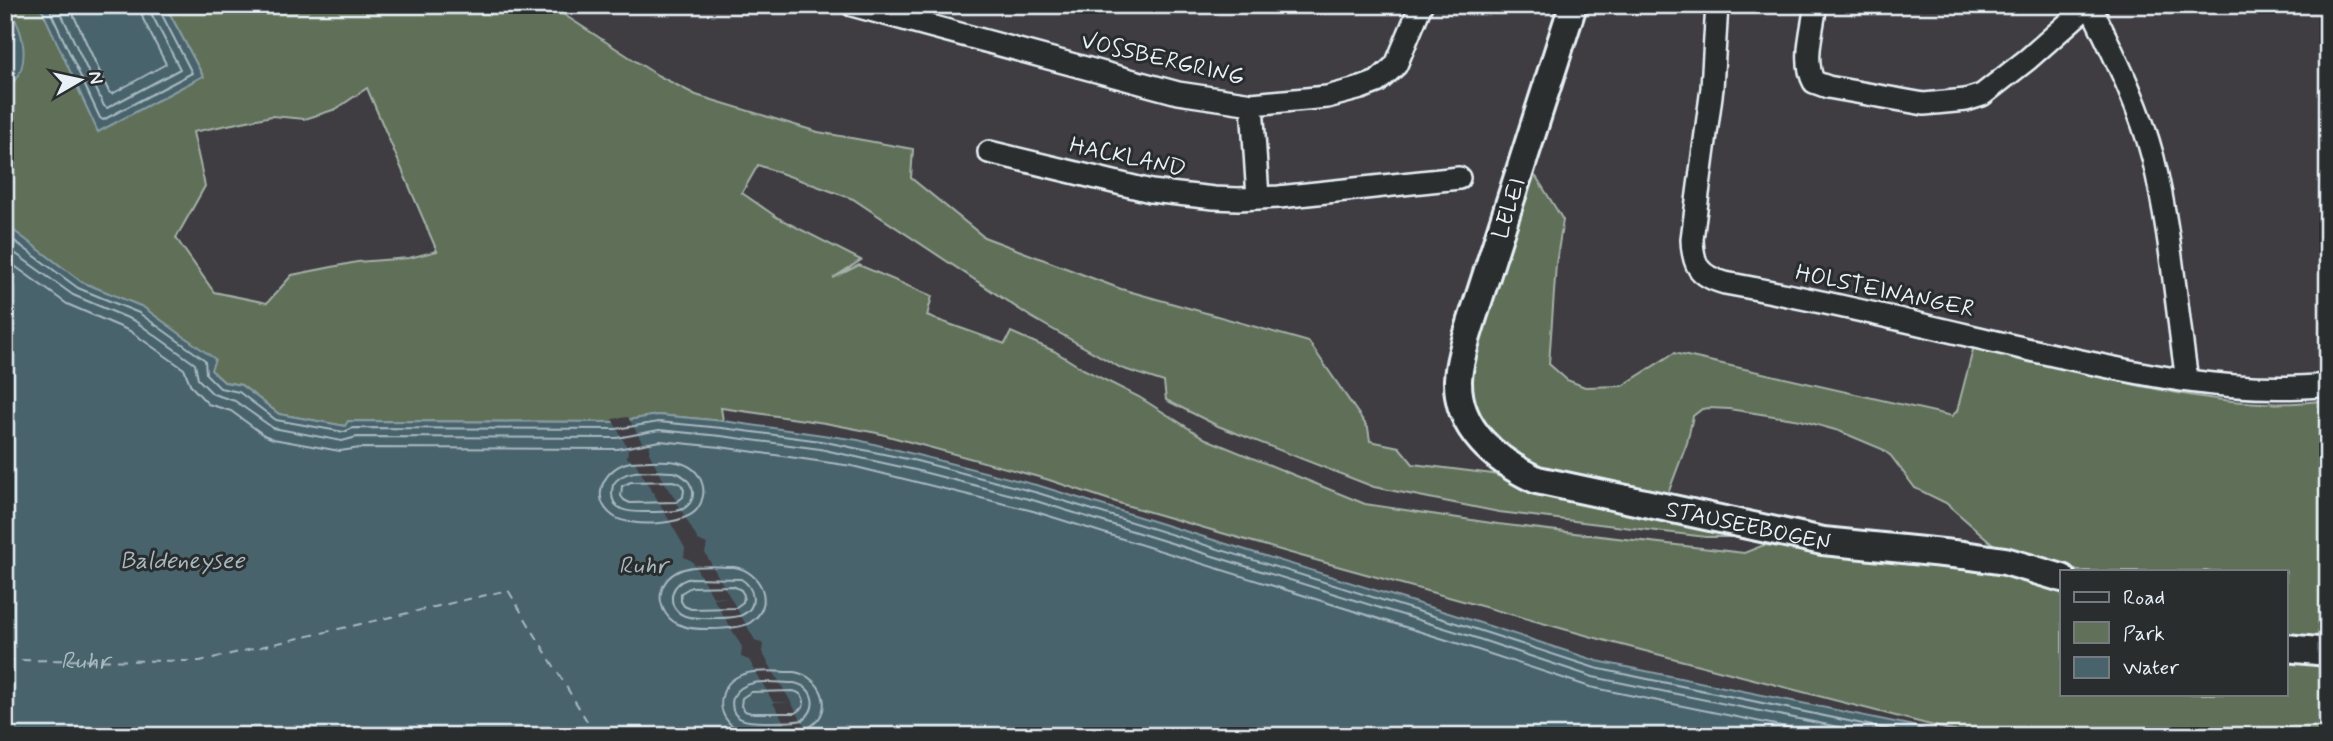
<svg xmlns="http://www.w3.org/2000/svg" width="2333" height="741" font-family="Mynerve,sans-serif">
  <rect width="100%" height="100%" fill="#3f3d42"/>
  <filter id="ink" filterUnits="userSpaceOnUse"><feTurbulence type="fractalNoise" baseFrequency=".0143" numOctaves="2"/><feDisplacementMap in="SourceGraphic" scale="14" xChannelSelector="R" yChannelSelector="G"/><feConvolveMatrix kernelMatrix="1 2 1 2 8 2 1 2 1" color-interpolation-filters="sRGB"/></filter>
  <g filter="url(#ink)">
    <path fill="#607059" stroke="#a4b0a8" stroke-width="2" fill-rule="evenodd" d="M5,5H52L42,9L203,76L165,5H549L657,75L696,95L818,132L913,149L911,178L984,237L1121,289L1309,342L1368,428L1370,441L1399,447L1413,464L1493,474L1538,491L1736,533L1734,537H1706L1499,512L1374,487L1218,426L1166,400L1164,382L1121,368L1031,317L853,199L758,165L742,193L778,218L861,260L833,278L859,265L932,296L927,316L1005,344L1011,332L1054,351L1083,369L1139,397L1206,439L1365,504L1498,524L1744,553L1764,545L1964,567L2034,578L2062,588V694H2286V659L2328,665V736H1973L1614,643L1301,556L1122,504L1046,479L877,433L825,423L721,408L723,421L658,415L616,422L349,421L345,426L279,414L241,385L224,382L211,370L78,280L5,282ZM367,88L437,251L409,258L357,262L292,275L267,303L214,292L176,238L205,186L193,132L272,116L305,119L336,109Z
      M1525,165L1537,178L1563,220L1556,264L1549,364L1567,380L1585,387L1622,386L1674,353L1952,416L1957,411L1974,346C2030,361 2085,375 2141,386C2206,399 2262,409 2328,400V642L2286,638V571H2078L2040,559L2001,551L1946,503L1915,488L1891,456L1882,449L1839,431L1800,420L1729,409L1709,408L1702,409L1693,416L1687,443L1667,496C1621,486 1525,472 1493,439C1476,422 1472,396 1470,373Z"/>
    <path fill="#48636c" stroke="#889ca4" stroke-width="2" d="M5,5C25,26 34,71 5,89Z
      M52,5H165L203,76L98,132L42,10Z
      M5,224L82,282L143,307L215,359L211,370L224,382L241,385L279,414L345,426L348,421L616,422L658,415L723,421L858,440L1040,486L1474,621L1597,661L1909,725L1944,736H5Z"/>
    <path fill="#3f3d42" d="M628,417L642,442L650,445L649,453L670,492H652L635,462L627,458L628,449L612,419Z
      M653,492H671L698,540L707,544L705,553L730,597H713L692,561L684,557L685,548Z
      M730,597L755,640L763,644L762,652L791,702H773L749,660L741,657L742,647L713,598Z
      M791,702L810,736H792L773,703Z"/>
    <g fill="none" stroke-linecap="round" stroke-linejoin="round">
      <path stroke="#a8b8c0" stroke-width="2" d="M52,5L51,13L100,118L103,120L192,73L160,11V5
        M61,5V13L104,106L107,108L180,69L152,15L151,5
        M71,5L74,16L109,92L112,94L166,64L143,19L140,5
        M5,234L78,288L139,313L205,360L206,374L220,388L239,392L276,420L344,432L353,428L616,429L659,422L722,428L821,441L917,461L1038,493L1472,628L1595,668L1920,736
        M5,246L73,295L135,321L195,364L198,379L213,394L235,401L273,428L342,441L357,437L617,438L659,430L721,436L820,449L915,470L1036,501L1470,636L1593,677L1882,736
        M5,259L67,304L130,331L184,369L191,386L208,404L231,411L264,435L273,439L340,451L360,448L617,449L660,441L720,447L852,466L1033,511L1466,646L1590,687L1830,736
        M631,462C654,461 693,454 702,483C705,491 703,501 698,508C687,526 629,528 613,516C588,498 605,466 631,462Z
        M674,472C691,476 702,498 683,509C675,513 664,511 655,512C636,512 606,516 613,485C624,466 654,472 674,472Z
        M673,481L681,484L684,490L683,497L677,502L630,503L624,500L621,496L622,486L631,482Z
        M734,567C761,571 776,604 751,622C740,630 696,631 683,626C676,624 670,620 666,614C661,607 659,597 662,589C672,560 711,567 734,567Z
        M691,578L741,579C754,587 759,607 742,615C733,619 694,619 685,616C679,614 676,611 673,605C669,591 677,581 691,578Z
        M733,586L741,590L744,595L743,602L735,608L691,609L684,606L681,601V593L691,587Z
        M794,672C821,676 836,709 811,726C800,735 756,735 743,731C736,729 730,725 726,719C721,712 720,702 723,693C733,665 771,672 794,672Z
        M794,683C814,687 819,707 803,720C793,722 783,722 773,722C754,722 727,725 733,697C744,676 774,683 794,683Z
        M793,691C802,693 806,699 803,707L795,713H751L745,711L741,706L742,698L751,692Z"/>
      <path stroke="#a8b8c0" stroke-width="2" stroke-dasharray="9 7" stroke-linecap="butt" id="s1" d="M5,660L200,661L508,590L596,736"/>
      <g stroke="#e8f1f8" stroke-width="26">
        <path id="minor" d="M852,5L1178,93L1252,104L1327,97L1361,88L1377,82L1396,65L1421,5
          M1717,5L1712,88L1692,239C1693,266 1699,276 1725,283C1825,301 1923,325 2022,348C2120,370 2227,396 2328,385
          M2090,5C2114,55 2139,104 2153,158C2171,231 2176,306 2187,380
          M1815,10C1812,32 1803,62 1814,82L1828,87L1924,104L1966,100L1982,95L2028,59L2089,5
          M1252,104L1258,198
          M989,152L1151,191L1214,198L1238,199L1279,197L1459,178"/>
      </g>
      <g stroke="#e8f1f8" stroke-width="32">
        <g id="tertiary">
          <path id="s2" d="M1573,5L1473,317C1467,337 1459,359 1458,380C1457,429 1496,461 1537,480L1823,541L1963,555L2005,561L2062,578"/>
          <path d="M2286,648L2328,652"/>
        </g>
      </g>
      <use href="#minor" stroke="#2a2d2e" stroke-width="21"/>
      <use href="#tertiary" stroke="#2a2d2e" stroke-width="26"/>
    </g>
  </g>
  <g text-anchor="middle" stroke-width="6" stroke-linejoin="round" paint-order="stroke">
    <g font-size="23" fill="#e8f1f8" stroke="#2a2d2e">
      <text transform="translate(1163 58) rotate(13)" y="8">VOSSBERGRING</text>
      <text transform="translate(1128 156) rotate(12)" y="8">HACKLAND</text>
      <text transform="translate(1508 208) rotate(-72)" y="8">LELEI</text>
      <text transform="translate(1885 290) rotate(12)" y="8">HOLSTEINANGER</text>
      <text dy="8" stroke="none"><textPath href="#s2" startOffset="744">STAUSEEBOGEN</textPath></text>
    </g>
    <g font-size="24" font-style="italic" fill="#a8b8c0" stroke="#2a2d2e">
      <text x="182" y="568">Baldeneysee</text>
      <text x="643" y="573">Ruhr</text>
      <text dy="8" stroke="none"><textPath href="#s1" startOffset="80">Ruhr</textPath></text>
    </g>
  </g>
  <rect width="2333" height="741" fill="none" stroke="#2a2d2e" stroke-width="28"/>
  <rect x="14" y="14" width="2305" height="713" fill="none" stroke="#e8f1f8" stroke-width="2.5" filter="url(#ink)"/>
  <rect x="2060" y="570" width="228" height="126" fill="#2a2d2e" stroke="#767b7f" stroke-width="2"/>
  <rect x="2074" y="592" width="35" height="10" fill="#2a2d2e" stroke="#767b7f" stroke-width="2"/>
  <text x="2123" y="604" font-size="21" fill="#e8f1f8">Road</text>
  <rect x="2074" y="622" width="35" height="21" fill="#607059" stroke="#767b7f" stroke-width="2"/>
  <text x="2123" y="640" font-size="21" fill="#e8f1f8">Park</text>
  <rect x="2074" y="657" width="35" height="21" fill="#48636c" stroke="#767b7f" stroke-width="2"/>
  <text x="2123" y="674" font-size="21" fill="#e8f1f8">Water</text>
  <g transform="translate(80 80) rotate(81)" stroke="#2a2d2e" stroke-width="5" paint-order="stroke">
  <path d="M0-5L12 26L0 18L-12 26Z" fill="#e8f1f8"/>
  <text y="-10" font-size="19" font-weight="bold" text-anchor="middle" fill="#e8f1f8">N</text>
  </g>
</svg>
